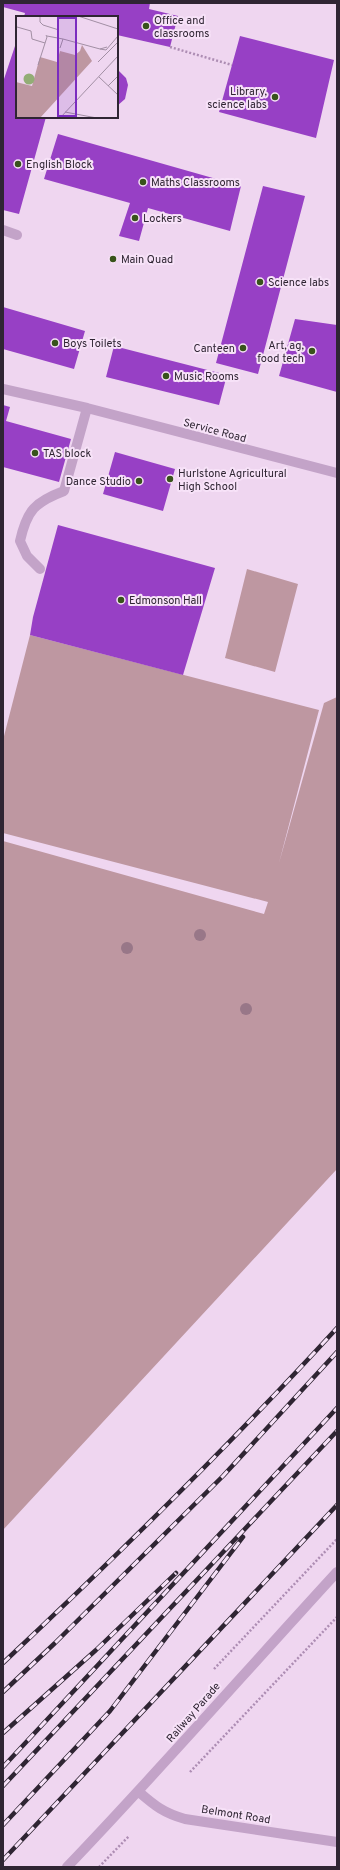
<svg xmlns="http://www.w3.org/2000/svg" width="340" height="1870" font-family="Overpass,sans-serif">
  <rect width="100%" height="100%" fill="#efd6f0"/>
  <path fill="#be97a1" d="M247,569L298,584L275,672L225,658Z
    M30,635L319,710L279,863L324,703L337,697V1169L3,1530V841L264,914L268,902L3,833V740Z"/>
  <path fill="#9740c5" d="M3,3H150L149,9L178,16L170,47L117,35V17H24L25,13L3,7Z
    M240,36L334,60L316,138L219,112Z
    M17,40V117H46L19,214L3,210V82Z
    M117,69L126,78L128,85L125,99L117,106Z
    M58,134L241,186L230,231L148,208L139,241L119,236L130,203L44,179Z
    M263,186L305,196L258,374L216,363Z
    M3,307L85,331L74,369L3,349Z
    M295,319L337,325V392L279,376Z
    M114,346L227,375L219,405L106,377Z
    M3,405L10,407L6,421L71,439L59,482L3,467Z
    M115,452L175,469L163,511L103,494Z
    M58,525L215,568L183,675L30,635L33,617Z"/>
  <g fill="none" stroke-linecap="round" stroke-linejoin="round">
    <path stroke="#ad8db3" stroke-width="2.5" stroke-dasharray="2 2" stroke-linecap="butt" d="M170,47L232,65
      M214,1669L337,1539
      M190,1772L337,1617
      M99,1867L129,1836"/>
    <path stroke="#c3a3c8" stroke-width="10" d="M3,230L17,235
      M3,389L87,408
      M40,569L27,556L20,541C27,510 35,502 64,491L87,408L337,473
      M139,1792C155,1806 164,1813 185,1819L337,1842
      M67,1867C159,1771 247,1670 337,1572"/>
    <g stroke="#2f2533" stroke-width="4.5">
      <path id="rail" d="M3,1663C118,1555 230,1445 337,1328
        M3,1692L55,1643L223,1476L337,1352
        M3,1733L96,1650L176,1573
        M3,1767L337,1408
        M3,1786L337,1431
        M3,1825L110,1711L243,1537
        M3,1860L337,1505"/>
    </g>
    <use href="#rail" stroke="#f7e2f8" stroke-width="3" stroke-dasharray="9" stroke-linecap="butt"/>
  </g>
  <g fill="#987788">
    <circle cx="200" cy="935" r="6"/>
    <circle cx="127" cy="948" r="6"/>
    <circle cx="246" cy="1009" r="6"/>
  </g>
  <g fill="#38531b" stroke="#f7e2f8" stroke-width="1.5">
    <circle cx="146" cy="26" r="4"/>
    <circle cx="275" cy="97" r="4"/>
    <circle cx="18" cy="164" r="4"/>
    <circle cx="143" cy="182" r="4"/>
    <circle cx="135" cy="218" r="4"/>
    <circle cx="113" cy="259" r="4"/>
    <circle cx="260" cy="282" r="4"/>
    <circle cx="55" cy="343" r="4"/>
    <circle cx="243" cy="348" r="4"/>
    <circle cx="312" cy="351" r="4"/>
    <circle cx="166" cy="376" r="4"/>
    <circle cx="35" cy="453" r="4"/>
    <circle cx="170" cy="479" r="4"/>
    <circle cx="139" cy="481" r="4"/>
    <circle cx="121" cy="600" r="4"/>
  </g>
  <g text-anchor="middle" stroke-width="4" stroke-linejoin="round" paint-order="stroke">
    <g font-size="11" fill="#2f2533" stroke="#f7e2f8" text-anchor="start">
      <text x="154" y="24">Office and<tspan x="154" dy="13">classrooms</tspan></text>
      <text x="267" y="95" text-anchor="end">Library,<tspan x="267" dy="13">science labs</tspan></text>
      <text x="26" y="168">English Block</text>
      <text x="151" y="186">Maths Classrooms</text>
      <text x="143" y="222">Lockers</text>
      <text x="121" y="263">Main Quad</text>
      <text x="268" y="286">Science labs</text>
      <text x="63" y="347">Boys Toilets</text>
      <text x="304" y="349" text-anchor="end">Art, ag,<tspan x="304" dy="13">food tech</tspan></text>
      <text x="235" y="352" text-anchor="end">Canteen</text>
      <text x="174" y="380">Music Rooms</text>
      <text x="43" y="457">TAS block</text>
      <text x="178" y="477">Hurlstone Agricultural<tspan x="178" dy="13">High School</tspan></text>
      <text x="131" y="485" text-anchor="end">Dance Studio</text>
      <text x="129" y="604">Edmonson Hall</text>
    </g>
    <g font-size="11" fill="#2f2533" stroke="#f7e2f8">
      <text transform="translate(215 430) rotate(15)" y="4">Service Road</text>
      <text transform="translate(193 1712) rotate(-49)" y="4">Railway Parade</text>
      <text transform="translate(236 1814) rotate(9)" y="4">Belmont Road</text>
    </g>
  </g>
  <g transform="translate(16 16)">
    <rect width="102" height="102" fill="#efd6f0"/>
    <path d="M66,29L76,45L24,102H0V66L16,70L24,41L41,46L44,35L59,39L64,35Z" fill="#be97a1"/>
    <path d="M7.5 63a5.5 5.5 0 1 1 11 0a5.5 5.5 0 1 1-11 0Z" fill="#93ad76"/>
    <path fill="none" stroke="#a28fa4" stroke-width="1" d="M24,0V6L27,9L43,14M62,0L102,13M1,11L15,15L16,23L29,27M31,20L47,23M44,32L47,23L84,33L91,31M84,33L90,34L102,20M82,46L102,26M22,49L31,21L30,19M83,61L102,79M92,70L102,60M49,96L81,102M44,102L102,40"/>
    <path fill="#7b2cbf" fill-opacity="0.15" stroke="#7b2cbf" stroke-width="2" d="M42,2H60V100H42Z"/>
    <rect width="102" height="102" fill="none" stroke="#2f2533" stroke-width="2"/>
  </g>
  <rect width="340" height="1870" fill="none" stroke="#2f2533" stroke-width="8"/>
</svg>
